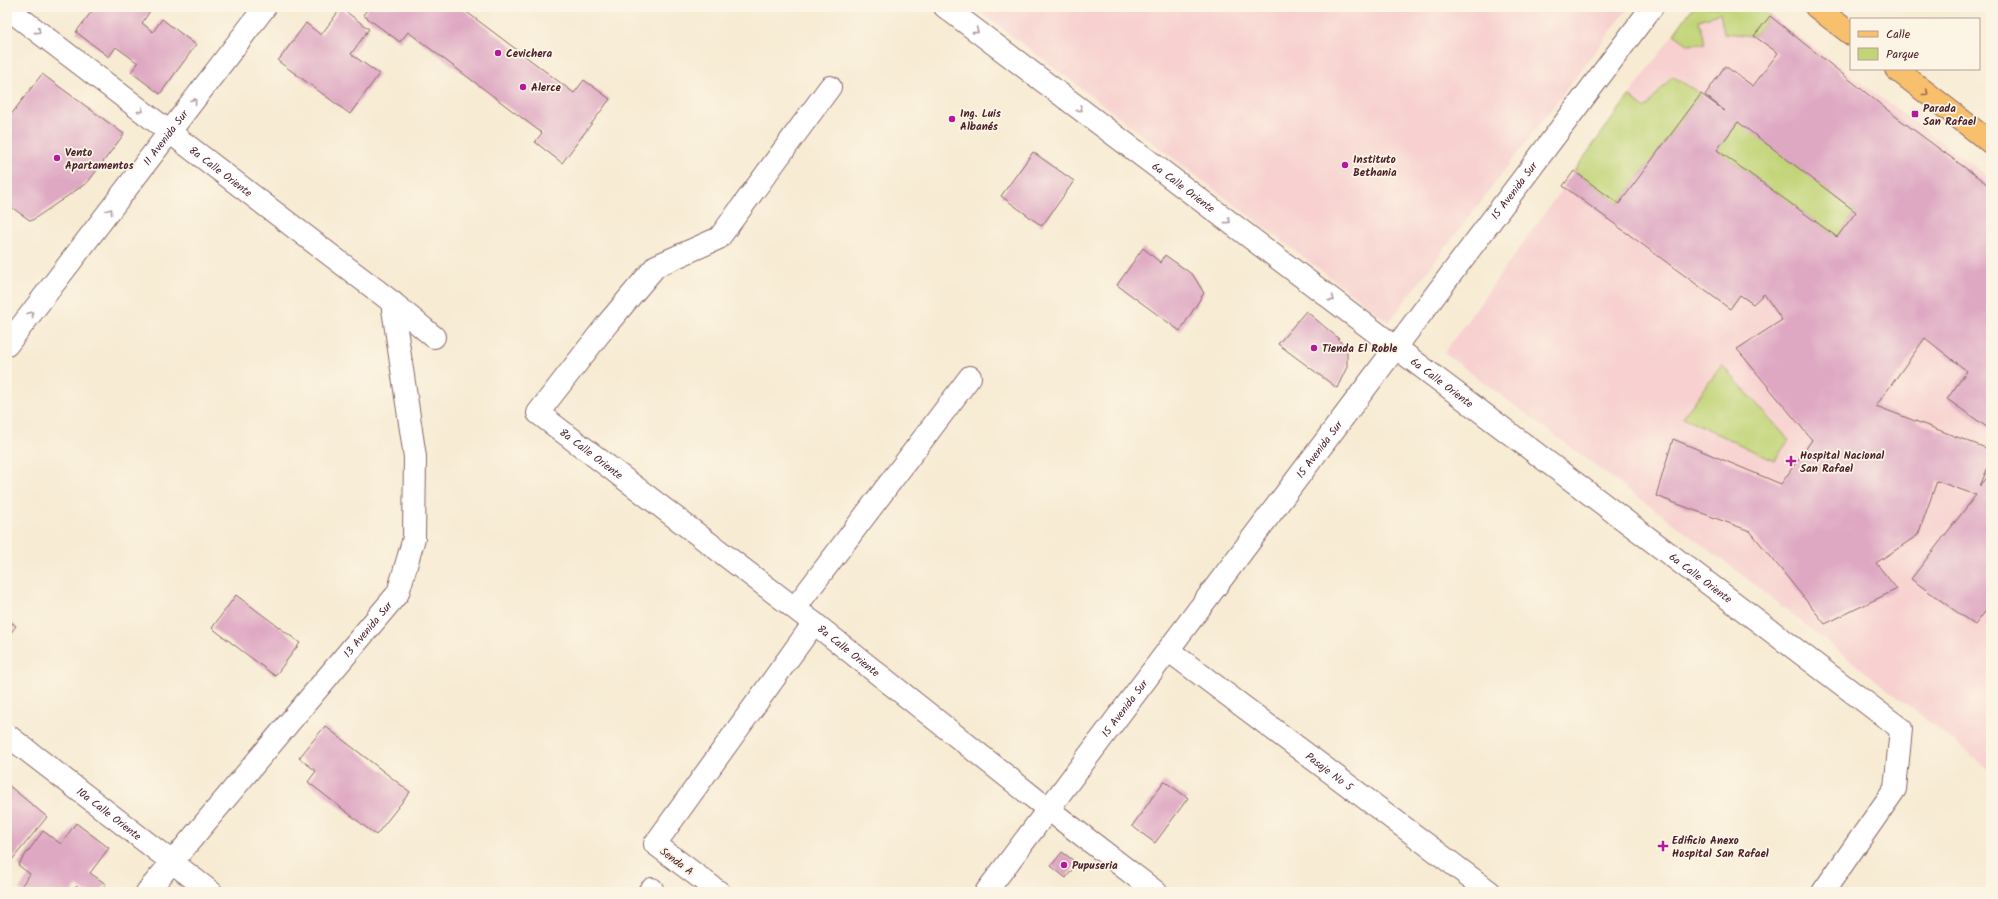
<svg xmlns="http://www.w3.org/2000/svg" width="1998" height="899" font-family="Kalam,sans-serif">
  <rect width="100%" height="100%" fill="#fcf5e5"/>
  <filter id="ink" filterUnits="userSpaceOnUse"><feTurbulence type="fractalNoise" baseFrequency=".025" numOctaves="2"/><feDisplacementMap in="SourceGraphic" scale="8" xChannelSelector="R" yChannelSelector="G"/><feConvolveMatrix kernelMatrix="1 2 1 2 8 2 1 2 1" color-interpolation-filters="sRGB"/></filter>
  <filter id="wash" filterUnits="userSpaceOnUse"><feTurbulence type="fractalNoise" baseFrequency=".012" numOctaves="4" result="noise"/><feDisplacementMap in="SourceGraphic" scale="16" xChannelSelector="R" yChannelSelector="G"/><feGaussianBlur stdDeviation="0.9" result="paint"/><feColorMatrix in="noise" values="0 0 0 0 0 0 0 0 0 0 0 0 0 0 0 0 0 1.4 0 .05"/><feComposite in="paint" operator="in"/></filter>
  <g filter="url(#wash)">
    <rect width="100%" height="100%" fill="#f7ebd3"/>
    <path fill="#f7d0cf" d="M974,7H1629L1389,322Z
      M1693,7H1759L1991,179L1990,770L1736,570L1444,353Z"/>
    <path fill="#c1d477" stroke="#867a51" d="M1693,7H1759L1770,16L1754,36L1724,33L1720,13L1699,20L1705,43L1689,45L1674,34Z
      M1672,76L1701,94L1619,204L1574,171L1629,96L1645,109Z
      M1739,122L1856,212L1837,237L1717,150Z
      M1722,365L1789,440L1774,461L1683,417Z"/>
    <g id="blocks">
      <path fill="#dea7c2" fill-rule="evenodd" d="M95,7H145L150,11L142,23L153,32L162,19L196,45L160,94L131,72L138,63L116,47L109,57L76,32Z
        M369,7H460L574,93L584,80L610,99L562,163L535,142L542,133L408,32L400,42L363,15Z
        M341,8L369,29L351,54L379,74L350,114L278,61L306,23L321,35Z
        M1770,16L1895,116L1991,187V430L1947,399L1967,371L1925,338L1876,406L1991,450V460L1980,486L1991,473V604L1975,625L1911,579L1976,495L1937,481L1918,535L1876,563L1897,589L1825,624L1750,531L1656,496L1673,439L1781,484L1812,440L1737,349L1782,320L1764,294L1753,304L1740,295L1730,309L1563,186L1574,171L1619,204L1701,94L1725,111L1705,95L1725,66L1753,86L1778,53L1754,36ZM1738,122L1856,212L1837,237L1717,150Z
        M42,74L124,134L88,182L31,221L7,204V120Z
        M1033,152L1074,181L1042,226L1001,196Z
        M1143,248L1161,263L1165,255L1193,275L1204,293L1180,331L1117,285Z
        M1306,311L1338,338L1347,352V367L1337,388L1278,344Z
        M236,595L300,643L275,676L212,628Z
        M7,619L16,626L7,638Z
        M325,726L410,792L376,835L308,782L316,771L299,758Z
        M1164,781L1188,798L1155,843L1132,826Z
        M7,784L47,817L7,866Z
        M76,823L109,848L90,873L106,884L100,892H86L77,886L72,892H23L19,889L30,874L18,865L43,831L61,844Z
        M1062,852L1077,863L1066,878L1051,866Z"/>
    </g>
  </g>
  <g filter="url(#ink)">
    <use href="#blocks" fill-opacity="0" stroke="#876666" stroke-width="1"/>
    <g fill="none" stroke-linecap="round" stroke-linejoin="round">
      <g stroke="#876666" stroke-width="24">
        <g id="minor">
          <path id="s1" d="M945,7L1901,729L1895,789L1823,892"/>
          <path id="s2" d="M7,8L392,302L434,337"/>
          <path id="s3" d="M830,87L719,238L656,266L608,323L538,413L814,623L1048,809L1156,892"/>
          <path id="s4" d="M7,345L265,7"/>
          <path d="M795,608L970,377"/>
          <path id="s5" d="M1168,650L1490,892"/>
          <path id="s6" d="M7,735L211,892"/>
          <path id="s7" d="M147,892L398,593L414,538L415,457L392,302"/>
          <path d="M649,892L652,889"/>
          <path d="M719,892L655,844L814,623"/>
          <path id="s8" d="M986,892L1652,7"/>
        </g>
      </g>
      <g stroke="#876666" stroke-width="24">
        <path id="major" d="M1816,7L1851,34
          M1896,69L1991,143"/>
      </g>
      <use href="#minor" stroke="#fff" stroke-width="22"/>
      <use href="#major" stroke="#f8bf6c" stroke-width="22"/>
    </g>
    <defs><path id="oneway-chevron" d="M-2-3.5L2.5 0L-2 3.5" fill="none" stroke-width="1.6" stroke-linecap="round" stroke-linejoin="round"/></defs>
    <g stroke="#ae9aa0">
      <use href="#oneway-chevron" transform="translate(38 31) rotate(37)"/>
      <use href="#oneway-chevron" transform="translate(976 31) rotate(37)"/>
      <use href="#oneway-chevron" transform="translate(194 101) rotate(-53)"/>
      <use href="#oneway-chevron" transform="translate(1080 109) rotate(37)"/>
      <use href="#oneway-chevron" transform="translate(141 110) rotate(37)"/>
      <use href="#oneway-chevron" transform="translate(110 211) rotate(-53)"/>
      <use href="#oneway-chevron" transform="translate(1228 221) rotate(37)"/>
      <use href="#oneway-chevron" transform="translate(1332 299) rotate(37)"/>
      <use href="#oneway-chevron" transform="translate(31 314) rotate(-53)"/>
    </g>
    <use stroke="#986748" href="#oneway-chevron" transform="translate(1926 93) rotate(38)"/>
  </g>
  <g fill="#b5179e" stroke="#fcf5e5" stroke-width="1.5">
    <circle cx="498" cy="53" r="4"/>
    <circle cx="523" cy="87" r="4"/>
    <rect x="1911" y="110" width="8" height="8" rx="2"/>
    <circle cx="952" cy="119" r="4"/>
    <circle cx="57" cy="158" r="4"/>
    <circle cx="1345" cy="165" r="4"/>
    <circle cx="1314" cy="348" r="4"/>
    <path d="M1789 455h4v4h4v4h-4v4h-4v-4h-4v-4h4z"/>
    <path d="M1661 840h4v4h4v4h-4v4h-4v-4h-4v-4h4z"/>
    <circle cx="1064" cy="865" r="4"/>
  </g>
  <g text-anchor="middle" stroke-width="3.5" stroke-linejoin="round" paint-order="stroke">
    <g font-size="11" font-weight="bold" fill="#4a1f2b" stroke="#fcf5e5" text-anchor="start">
      <text x="506" y="57">Cevichera</text>
      <text x="531" y="91">Alerce</text>
      <text x="1923" y="112">Parada<tspan x="1923" dy="13">San Rafael</tspan></text>
      <text x="960" y="117">Ing. Luis<tspan x="960" dy="13">Albanés</tspan></text>
      <text x="65" y="156">Vento<tspan x="65" dy="13">Apartamentos</tspan></text>
      <text x="1353" y="163">Instituto<tspan x="1353" dy="13">Bethania</tspan></text>
      <text x="1322" y="352">Tienda El Roble</text>
      <text x="1800" y="459">Hospital Nacional<tspan x="1800" dy="13">San Rafael</tspan></text>
      <text x="1672" y="844">Edificio Anexo<tspan x="1672" dy="13">Hospital San Rafael</tspan></text>
      <text x="1072" y="869">Pupuseria</text>
    </g>
    <g font-size="11" fill="#4a1f2b" stroke="#fcf5e5">
      <text dy="4" stroke="none"><textPath href="#s4" startOffset="261">11 Avenida Sur</textPath></text>
      <text dy="4" stroke="none"><textPath href="#s2" startOffset="269">8a Calle Oriente</textPath></text>
      <text dy="4" stroke="none"><textPath href="#s1" startOffset="299">6a Calle Oriente</textPath></text>
      <text dy="4" stroke="none"><textPath href="#s8" startOffset="878">15 Avenida Sur</textPath></text>
      <text dy="4" stroke="none"><textPath href="#s1" startOffset="623">6a Calle Oriente</textPath></text>
      <text dy="4" stroke="none"><textPath href="#s8" startOffset="554">15 Avenida Sur</textPath></text>
      <text dy="4" stroke="none"><textPath href="#s3" startOffset="512">8a Calle Oriente</textPath></text>
      <text dy="4" stroke="none"><textPath href="#s1" startOffset="947">6a Calle Oriente</textPath></text>
      <text dy="4" stroke="none"><textPath href="#s7" startOffset="343">13 Avenida Sur</textPath></text>
      <text dy="4" stroke="none"><textPath href="#s3" startOffset="836">8a Calle Oriente</textPath></text>
      <text dy="4" stroke="none"><textPath href="#s8" startOffset="230">15 Avenida Sur</textPath></text>
      <text dy="4" stroke="none"><textPath href="#s5" startOffset="202">Pasaje No 5</textPath></text>
      <text dy="4" stroke="none"><textPath href="#s6" startOffset="129">10a Calle Oriente</textPath></text>
      <text transform="translate(677 861) rotate(37)" y="4">Senda A</text>
    </g>
  </g>
  <rect width="1998" height="899" fill="none" stroke="#fcf5e5" stroke-width="24"/>
  <rect x="1850" y="18" width="130" height="52" fill="#fcf5e5" stroke="#b59f9b"/>
  <rect x="1858" y="31" width="20" height="6" fill="#f8bf6c" stroke="#b59f9b"/>
  <text x="1886" y="38" font-size="12" fill="#4a1f2b">Calle</text>
  <rect x="1858" y="48" width="20" height="12" fill="#c1d477" stroke="#b59f9b"/>
  <text x="1886" y="58" font-size="12" fill="#4a1f2b">Parque</text>
</svg>
